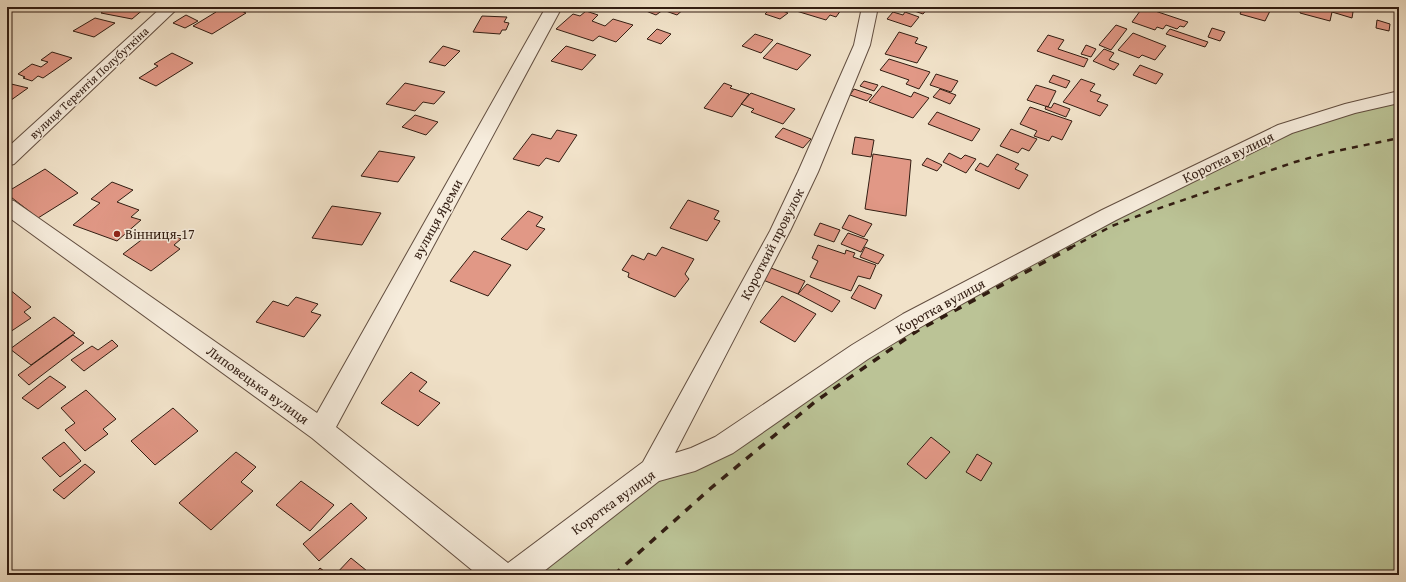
<svg xmlns="http://www.w3.org/2000/svg" width="1406" height="582" font-family="'Gentium Book Plus',serif">
  <rect width="100%" height="100%" fill="#f1e2c9"/>
  <filter id="stains"><feTurbulence type="fractalNoise" baseFrequency=".005" numOctaves="4"/><feColorMatrix values="0 0 0 0 .2 0 0 0 0 .09 0 0 0 0 .02 0 0 0 .5 -.17"/></filter>
  <radialGradient id="worn" r=".72"><stop offset=".6" stop-color="#630" stop-opacity="0"/><stop offset="1" stop-color="#630" stop-opacity=".3"/></radialGradient>
  <path fill="#bbc396" stroke="#767054" d="M1399,97V575H516L652,471L695,459L860,352L1285,129Z"/>
  <path fill="#e19886" stroke="#321d12" d="M109,7H139L145,8L132,19L101,13Z
    M220,7H231L246,13L212,34L193,26L216,12L214,11Z
    M643,7H683L685,8L677,15L663,10L656,15L641,9Z
    M772,7L788,13L780,19L765,14Z
    M796,7H835L834,8L841,10L836,17L830,15L826,20L793,10Z
    M903,7H929L923,14Z
    M1143,7L1188,22L1184,27L1180,26L1177,29L1166,25L1163,29L1157,27L1155,30L1132,22Z
    M1243,7H1256L1270,11L1265,21L1240,14Z
    M1301,7H1347L1346,10L1353,12L1352,18L1332,12L1330,21L1300,13Z
    M586,11L598,15L592,21L605,26L613,19L633,25L616,42L599,36L593,41L556,29L573,14L580,16Z
    M893,12L903,15L905,12L919,17L911,27L887,19Z
    M186,15L198,21L185,28L173,23Z
    M482,16L507,17L504,22L509,23L506,30H502L500,34L473,32Z
    M95,18L115,23L94,37L73,31Z
    M1377,20L1390,24L1389,31L1376,28Z
    M1116,25L1127,29L1111,50L1099,45Z
    M1212,28L1225,32L1220,41L1208,37Z
    M657,29L671,34L661,44L647,39Z
    M1170,29L1208,42L1205,47L1166,34Z
    M899,32L918,38L915,43L927,47L917,63L885,54Z
    M1133,33L1166,46L1155,60L1142,55L1139,58L1118,50Z
    M755,34L773,40L761,53L742,46Z
    M1048,35L1064,40L1058,49L1088,59L1084,67L1037,51Z
    M777,43L811,55L797,70L763,58Z
    M1086,45L1096,49L1091,57L1081,54Z
    M443,46L460,51L445,66L429,62Z
    M566,46L596,55L582,70L551,61Z
    M1104,49L1114,53L1109,60L1119,64L1114,70L1093,61Z
    M52,52L72,58L43,78L38,76L32,81L23,78L25,77L18,74L32,64L41,67L48,62L41,60Z
    M172,53L193,63L156,86L139,78L158,66L154,64Z
    M889,59L930,72L919,89L906,84L909,80L880,70Z
    M1140,65L1163,74L1156,84L1133,75Z
    M936,74L958,81L951,92L930,85Z
    M1053,75L1070,81L1066,88L1049,82Z
    M1081,79L1095,84L1090,91L1101,95L1097,101L1108,105L1100,116L1063,102Z
    M864,81L878,85L874,91L860,86Z
    M7,83L28,88L7,103Z
    M405,83L445,92L434,104L423,102L415,111L386,104Z
    M724,83L732,86L730,88L749,94L732,117L704,108Z
    M1036,85L1056,91L1048,107L1027,100Z
    M882,86L911,97L914,92L929,98L913,118L869,102Z
    M854,89L872,95L867,101L850,95Z
    M940,89L956,95L950,104L933,97Z
    M751,93L795,109L783,124L751,112L754,109L741,104Z
    M1054,103L1070,109L1066,117L1045,109L1046,106L1051,108Z
    M1030,107L1072,121L1062,140L1052,136L1049,141L1034,136L1037,131L1020,124Z
    M937,112L980,129L972,141L928,124Z
    M415,115L438,122L426,135L402,127Z
    M783,128L811,139L803,148L775,137Z
    M1011,129L1037,139L1029,151L1022,148L1018,153L1000,146Z
    M557,130L577,135L559,162L546,158L539,166L513,159L532,134L551,139Z
    M855,137L874,140L871,157L852,154Z
    M379,151L415,157L398,182L361,176Z
    M949,153L961,159L965,155L976,159L966,173L943,162Z
    M873,154L911,160L906,216L865,209Z
    M997,154L1019,164L1015,169L1028,175L1019,189L975,170L980,163L988,167Z
    M927,158L942,165L937,171L922,165Z
    M45,169L78,193L38,218L7,194V192Z
    M112,182L133,190L117,202L139,210L131,217L141,220L117,241L73,225L100,203L91,199Z
    M688,200L719,211L714,219L720,221L707,241L670,228Z
    M332,206L381,213L362,245L312,238Z
    M528,211L543,217L536,226L545,229L527,250L501,239Z
    M849,215L872,224L864,237L842,228Z
    M820,223L840,230L834,242L814,235Z
    M153,231L160,235L166,231L181,239L174,245L180,249L151,271L123,254Z
    M848,233L868,240L861,252L841,244Z
    M818,245L845,254L846,250L855,253L853,257L876,265L870,279L858,276L851,291L810,277L818,261L812,258Z
    M662,247L694,259L685,274L689,279L675,297L628,277L629,273L622,270L632,255L644,260L648,253L656,256Z
    M865,247L884,255L878,264L860,257Z
    M474,251L511,265L488,296L450,281Z
    M771,268L805,281L798,294L763,280Z
    M807,284L840,301L832,312L798,294Z
    M859,285L882,295L875,309L851,298Z
    M9,289L31,307L24,312L31,318L7,334V290Z
    M782,296L816,314L795,342L760,322Z
    M296,297L318,304L311,312L321,315L304,337L256,322L273,301L288,306Z
    M54,317L75,333L31,365L10,349Z
    M73,335L84,343L29,385L18,375Z
    M112,340L118,346L84,371L71,360L92,346L98,350Z
    M411,372L427,382L419,391L440,403L418,426L381,403Z
    M50,376L66,387L38,409L22,398Z
    M86,390L116,419L103,429L108,434L85,451L65,430L75,423L61,408Z
    M173,408L198,431L155,465L131,441Z
    M931,437L950,452L926,479L907,464Z
    M64,442L81,461L60,477L42,458Z
    M236,452L256,467L241,482L253,491L211,530L179,503Z
    M977,454L992,463L981,481L966,472Z
    M85,464L95,472L64,499L53,490Z
    M301,481L334,505L310,531L276,505Z
    M351,503L367,518L319,561L303,544Z
    M351,558L372,575H335Z
    M320,568L329,575H314Z"/>
  <g fill="none" stroke-linecap="round" stroke-linejoin="round">
    <g stroke="#624e40" stroke-width="2">
      <path id="street" d="M162,7H179L14,164L7,166V148Z
        M546,7H562L336,427L508,563L643,462L770,231L798,172L854,45L862,7H878L870,45L818,172L790,231L675,453L691,448L715,437L852,345L903,314L1102,210L1278,125L1345,104L1399,91V103L1355,113L1292,133L1116,220L1014,275L919,328L868,359L733,453L695,471L659,481L539,575H478L312,438L7,216V199L14,201L317,413Z"/>
    </g>
    <use href="#street" fill="#f6ecdc" fill-rule="evenodd"/>
    <path stroke="#321d12" stroke-width="2.5" stroke-dasharray="6 6" stroke-linecap="butt" d="M1070,248L1112,226L1151,211L1295,162L1327,153L1399,138"/>
    <path stroke="#321d12" stroke-width="3.5" stroke-dasharray="8 8" stroke-linecap="butt" d="M614,575L711,488L816,401L917,331L1072,247"/>
  </g>
  <circle fill="#8f2418" stroke="#f6ecdc" stroke-width="1.5" cx="117" cy="234" r="4"/>
  <g text-anchor="middle" stroke-width="3" stroke-linejoin="round" paint-order="stroke">
    <g font-size="12" fill="#321d12" stroke="#f6ecdc">
      <text transform="translate(89 83) rotate(-43)" y="4">вулиця Терентія Полубуткіна</text>
    </g>
    <g font-size="14" fill="#321d12" stroke="#f6ecdc">
      <text transform="translate(1228 157) rotate(-26)" y="5">Коротка вулиця</text>
      <text transform="translate(437 219) rotate(-61)" y="5">вулиця Яреми</text>
      <text transform="translate(772 244) rotate(-63)" y="5">Короткий провулок</text>
      <text transform="translate(940 306) rotate(-29)" y="5">Коротка вулиця</text>
      <text transform="translate(258 385) rotate(36)" y="5">Липовецька вулиця</text>
      <text transform="translate(613 502) rotate(-36)" y="5">Коротка вулиця</text>
    </g>
    <g font-size="14" fill="#321d12" stroke="#f6ecdc" text-anchor="start">
      <text x="125" y="239">Вінниця-17</text>
    </g>
  </g>
  <rect width="1406" height="582" fill="none" stroke="#f1e2c9" stroke-width="24"/>
  <rect x="8" y="8" width="1390" height="566" fill="none" stroke="#321d12" stroke-width="2"/>
  <rect x="12" y="12" width="1382" height="558" fill="none" stroke="#321d12"/>
  <rect width="100%" height="100%" filter="url(#stains)"/>
  <rect width="100%" height="100%" fill="url(#worn)"/>
</svg>
